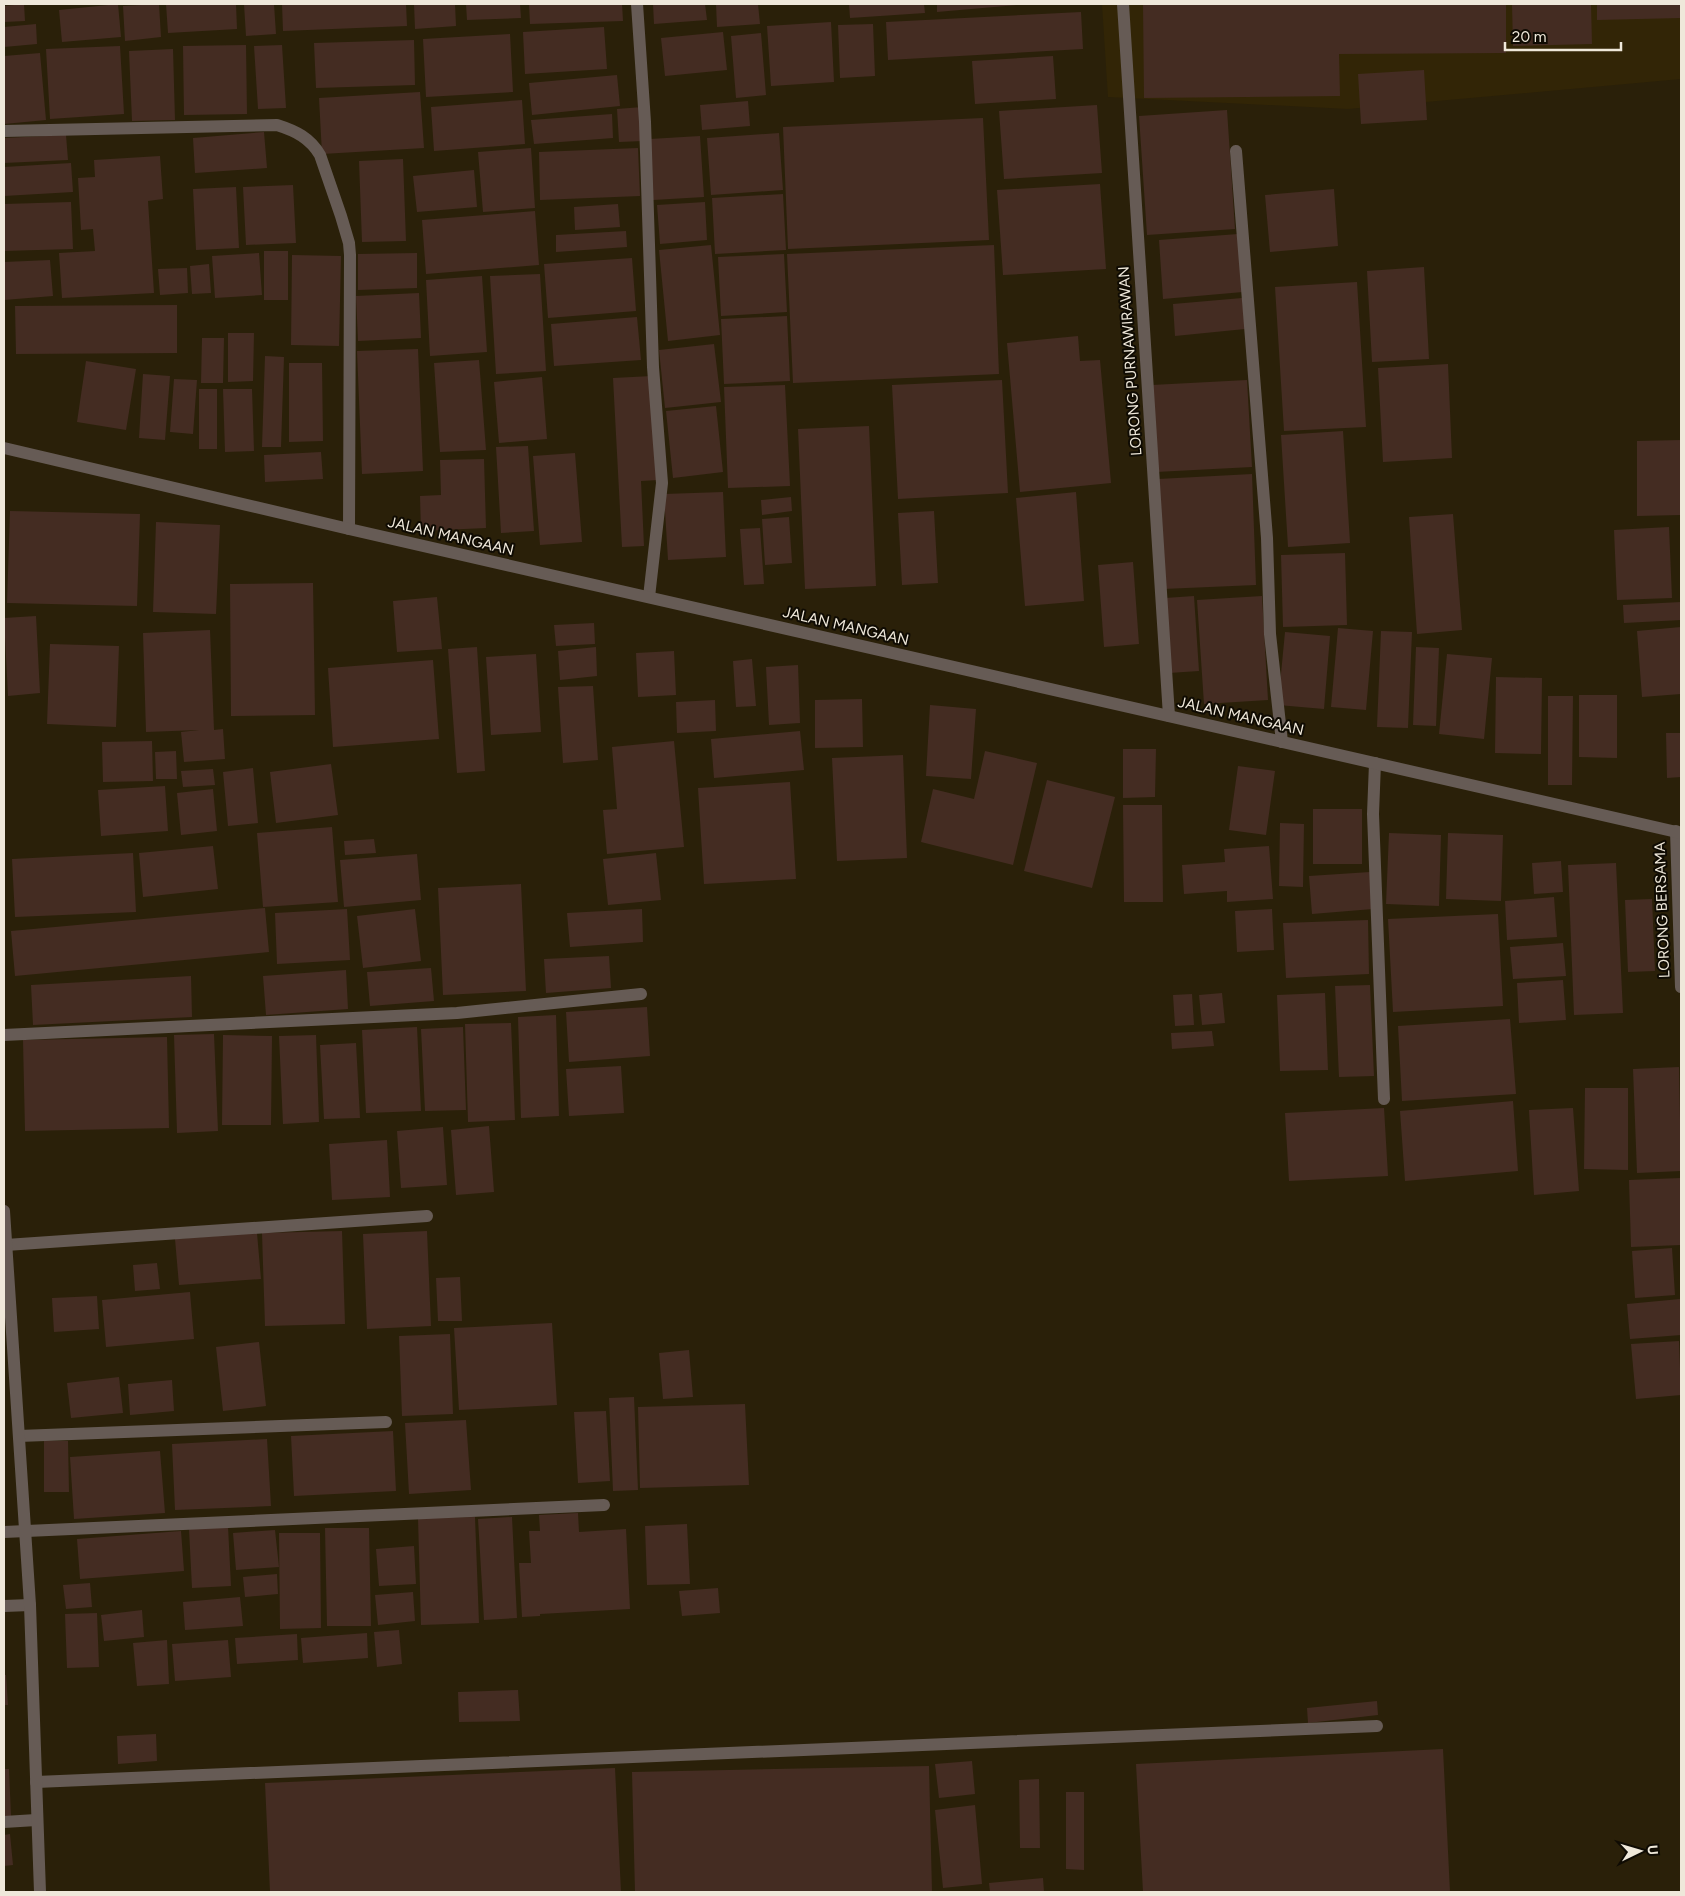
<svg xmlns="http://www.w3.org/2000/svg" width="1685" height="1896" font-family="Figtree,sans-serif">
  <rect width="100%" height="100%" fill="#2a2009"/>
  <path fill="#322506" d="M1102,4H1681V79L1348,109L1108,97Z"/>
  <path fill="#442c22" d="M24,4L25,21L4,22V6Z
    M118,4L121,37L62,42L59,10Z
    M159,4L161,37L125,41L123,6Z
    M166,4H236L237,29L168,33Z
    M244,4H274L276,34L246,36Z
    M282,4H406L407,26L283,31Z
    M414,4H455L456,26L415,29Z
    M466,4H520L521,18L467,20Z
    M529,4H622L623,21L530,24Z
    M653,4H705L707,20L654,24Z
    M716,4H758L760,24L717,27Z
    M849,4H924L925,13L850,18Z
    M937,4H1017V5L937,12Z
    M1143,4H1506V53L1339,54L1340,96L1144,98Z
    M1512,4H1591L1592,44L1513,46Z
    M1597,4H1681V18L1597,20Z
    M1081,12L1083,49L888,60L886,22Z
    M831,22L834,82L771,86L767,26Z
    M36,24L37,44L4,47V27Z
    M873,24L875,76L840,78L838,25Z
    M604,27L607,69L525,74L523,32Z
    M723,32L727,70L665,76L661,38Z
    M761,33L766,95L736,98L731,36Z
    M510,34L513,92L426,97L423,39Z
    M414,40L415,85L316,88L314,43Z
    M246,45L247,114L184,115L183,46Z
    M282,45L286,108L258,109L254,46Z
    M120,46L124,114L50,119L46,49Z
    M173,49L175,120L132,121L129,51Z
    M40,53L46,120L4,124V56Z
    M1053,56L1056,99L975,104L972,61Z
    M1424,70L1427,120L1361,124L1358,74Z
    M617,75L620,106L532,115L529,83Z
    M420,92L424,148L322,154L319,98Z
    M522,100L525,144L434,151L431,107Z
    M748,101L750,126L702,130L700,105Z
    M1097,105L1102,173L1004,179L999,111Z
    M642,107L643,141L619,142L617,109Z
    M1227,110L1235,229L1147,235L1139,116Z
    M612,114L613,138L534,144L531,120Z
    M983,118L989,240L788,249L783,127Z
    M264,132L267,168L195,173L193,138Z
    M779,133L783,190L711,195L707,138Z
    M66,135L68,160L4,163V138Z
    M700,136L704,197L653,200L650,139Z
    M531,148L535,208L483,212L478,152Z
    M638,148L640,196L540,200L539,152Z
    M160,156L163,199L148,201L154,293L62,298L59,253L95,251L93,229L81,230L78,178L95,177L94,160Z
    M403,159L406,241L362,242L359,161Z
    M71,163L73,192L4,196V167Z
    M474,170L477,207L417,212L413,176Z
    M1100,184L1106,269L1003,275L997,190Z
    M293,185L296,243L246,245L243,187Z
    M236,187L239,248L196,250L193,189Z
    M1334,189L1338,246L1270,252L1265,195Z
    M783,194L786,250L715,254L712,198Z
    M71,202L73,249L4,251V204Z
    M705,202L707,240L660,244L657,205Z
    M618,204L620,227L575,230L574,207Z
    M535,211L539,265L426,274L422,220Z
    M626,231L627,247L556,252V235Z
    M1238,234L1243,292L1163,299L1159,240Z
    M711,245L720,335L668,341L659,250Z
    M994,245L999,374L793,383L787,254Z
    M264,251H288V300H264Z
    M259,253L262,295L215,298L212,256Z
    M417,253V288L358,290V254Z
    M784,254L787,312L721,316L718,257Z
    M292,255L341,256L339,346L291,345Z
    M632,258L636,311L548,318L544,264Z
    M50,260L53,296L4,300V262Z
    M209,264L211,293L192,294L190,266Z
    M1424,267L1429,359L1372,362L1367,271Z
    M187,268L188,293L160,295L158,269Z
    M540,274L546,371L496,374L490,276Z
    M482,276L487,352L430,356L426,280Z
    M1357,282L1366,427L1284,431L1275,287Z
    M419,293L421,338L358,341L356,296Z
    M1242,298L1245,329L1175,336L1173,304Z
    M177,305V353L16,354L15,306Z
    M787,316L790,381L724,384L721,319Z
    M637,317L641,360L554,366L551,324Z
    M228,333H254L253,381L228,382Z
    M1078,336L1080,361L1100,360L1111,483L1020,492L1007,343Z
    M202,338H224L223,383H201Z
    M714,344L721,402L665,408L659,350Z
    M418,349L423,471L362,474L357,351Z
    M265,356L284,357L281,447H262Z
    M479,360L486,450L440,452L434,363Z
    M86,361L136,369L126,430L77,422Z
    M289,363H322L323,441L289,442Z
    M1448,364L1452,458L1383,462L1378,368Z
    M143,374L170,376L165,440L139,438Z
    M652,376L658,480L641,481L644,546L622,547L613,378Z
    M542,377L547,439L499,443L494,382Z
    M174,379L197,380L193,434L170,432Z
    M1002,380L1008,493L898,499L892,385Z
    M1247,380L1252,467L1156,472L1152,385Z
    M785,385L790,486L728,488L724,387Z
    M199,389H217V449H199Z
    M223,389H252L254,451L225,452Z
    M716,406L723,472L673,478L666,411Z
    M869,426L876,586L805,589L798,429Z
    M1343,431L1350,543L1288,547L1281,435Z
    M1681,440V515L1637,516V441Z
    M528,446L534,531L501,533L496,447Z
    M321,452L323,479L265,482L264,455Z
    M575,453L582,542L540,545L533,456Z
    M484,459L486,528L421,531L420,496L441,495L440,460Z
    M1252,474L1256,585L1163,589L1158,479Z
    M723,492L726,557L668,560L664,494Z
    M1076,492L1084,601L1025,606L1016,498Z
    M791,497L792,511L762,515L761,500Z
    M10,511L140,514L137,606L7,603Z
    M934,511L938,583L902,585L898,513Z
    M1453,514L1462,630L1417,634L1409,517Z
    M789,517L792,563L765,565L762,519Z
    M156,522L220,525L216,614L153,612Z
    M1669,527L1672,598L1617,600L1614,530Z
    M760,528L764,584L744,585L740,529Z
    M1345,553L1347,625L1283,627L1281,555Z
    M1133,562L1139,644L1104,647L1098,565Z
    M313,583L315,715L231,716L230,584Z
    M1194,596L1199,671L1169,673L1165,598Z
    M1262,596L1268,700L1204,704L1197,600Z
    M437,597L442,649L397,652L393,601Z
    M1681,602V620L1624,623L1623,605Z
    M36,616L40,693L8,696L4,618Z
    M594,623L595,644L556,646L554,625Z
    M1681,627V694L1642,697L1637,631Z
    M1338,628L1373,631L1366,710L1331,707Z
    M210,630L214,730L223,729L225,759L184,762L181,732L199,730L146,732L143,633Z
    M1381,631L1412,632L1408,728L1377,727Z
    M1285,632L1330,636L1324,709L1278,705Z
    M50,644L119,646L116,727L47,724Z
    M477,647L485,771L457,773L448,649Z
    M596,647L597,676L560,680L558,651Z
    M1416,647L1439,648L1436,726L1413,725Z
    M674,651L676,695L638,697L636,653Z
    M536,654L541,732L491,735L486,657Z
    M1447,654L1492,658L1484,739L1439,734Z
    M752,659L756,706L736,707L733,661Z
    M433,660L439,739L333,747L328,668Z
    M798,665L800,723L769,725L766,667Z
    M1496,677L1542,678L1541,754L1495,753Z
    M593,686L598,760L563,763L558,687Z
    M1579,695H1617V758L1579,757Z
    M1548,696H1573L1572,785H1548Z
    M862,699L863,747L815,748V700Z
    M715,700L716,731L677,733L676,702Z
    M930,705L976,709L971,779L926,776Z
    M800,731L804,770L714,778L711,739Z
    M1666,733H1681V777L1667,778Z
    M152,741L153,781L103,782L102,742Z
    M674,741L684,847L607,854L603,810L617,809L612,747Z
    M1123,749H1156L1155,797L1123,798Z
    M176,751L177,779H156L155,752Z
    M985,751L1037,763L1013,865L921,842L933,789L974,799Z
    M903,755L907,858L837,861L832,758Z
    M331,764L338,815L276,823L270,772Z
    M1238,766L1275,771L1266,835L1229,830Z
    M253,768L258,823L228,826L223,772Z
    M213,769L215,785L183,787L181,771Z
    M1047,780L1115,797L1092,888L1024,871Z
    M790,782L796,879L704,884L698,788Z
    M165,786L168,831L101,836L98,790Z
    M213,789L217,831L181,835L177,793Z
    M1123,805H1162L1163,902H1124Z
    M1313,809H1362V864H1313Z
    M1280,823L1304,824L1303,887L1279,886Z
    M332,827L338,902L263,907L257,833Z
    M1389,833L1441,835L1439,906L1386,904Z
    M1448,833L1503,835L1501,901L1446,899Z
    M374,839L376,853L345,855L344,841Z
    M213,846L218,889L143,897L139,853Z
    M1269,846L1273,899L1227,902V891L1184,894L1182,865L1225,862L1224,849Z
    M133,853L136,912L15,917L12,859Z
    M656,853L661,900L608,905L603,859Z
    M417,854L421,900L344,907L340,860Z
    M1561,861L1563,892L1534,894L1532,863Z
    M1616,863L1623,1013L1574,1015L1568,865Z
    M1370,872L1373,909L1312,914L1309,876Z
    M521,884L526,991L443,995L438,888Z
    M1554,897L1557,937L1507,940L1505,901Z
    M1652,899L1655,971L1628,972L1625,900Z
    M265,908L269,952L15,976L11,931Z
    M347,909L350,960L277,964L275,913Z
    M415,909L421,961L363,968L357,916Z
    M642,909L643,942L570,947L567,913Z
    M1272,909L1274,950L1237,952L1235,911Z
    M1498,914L1503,1006L1393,1012L1388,919Z
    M1368,920L1369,974L1286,978L1283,923Z
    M1563,943L1566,976L1513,979L1510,947Z
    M609,956L611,988L546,993L544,959Z
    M431,968L434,1001L370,1006L367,972Z
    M346,970L348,1009L266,1015L263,976Z
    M191,976L192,1017L33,1025L31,985Z
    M1563,980L1566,1020L1519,1023L1517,983Z
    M1370,985L1374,1076L1339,1077L1335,986Z
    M1222,993L1225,1023L1202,1025L1199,995Z
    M1325,993L1328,1070L1280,1071L1277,995Z
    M1192,994L1194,1025L1175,1026L1173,995Z
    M647,1007L650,1056L569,1062L566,1012Z
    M556,1015L559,1116L521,1118L518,1017Z
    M1510,1019L1516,1094L1402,1101L1398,1026Z
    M511,1023L515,1120L468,1122L465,1024Z
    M417,1027L421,1111L366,1113L362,1030Z
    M463,1027L466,1110L425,1111L421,1029Z
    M1212,1031L1214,1046L1172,1049L1171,1033Z
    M214,1034L218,1131L177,1133L174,1035Z
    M223,1035L272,1036L271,1125H222Z
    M316,1035L319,1122L283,1124L279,1036Z
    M167,1037L169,1128L25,1131L23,1040Z
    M356,1043L360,1118L324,1119L320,1045Z
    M621,1066L624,1113L569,1116L566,1069Z
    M1679,1067L1681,1171L1637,1173L1633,1069Z
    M1585,1088H1628V1170L1584,1169Z
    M1513,1101L1518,1171L1405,1181L1400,1111Z
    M1384,1108L1388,1176L1289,1181L1285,1113Z
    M1573,1108L1579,1191L1534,1195L1529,1110Z
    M489,1126L494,1192L456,1195L451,1130Z
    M443,1127L447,1185L401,1188L397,1131Z
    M387,1140L390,1197L332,1200L329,1144Z
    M1681,1178V1245L1631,1247L1629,1180Z
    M342,1231L345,1324L265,1326L262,1233Z
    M427,1231L431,1326L367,1329L363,1234Z
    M257,1233L261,1279L179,1285L175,1239Z
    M1672,1248L1675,1295L1635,1298L1632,1251Z
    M157,1263L160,1289L135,1291L133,1265Z
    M460,1277L462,1321H438L436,1278Z
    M190,1292L194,1339L106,1347L102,1300Z
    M97,1296L99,1329L54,1332L52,1298Z
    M1680,1299L1681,1335L1630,1339L1627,1304Z
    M552,1323L557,1405L459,1410L454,1328Z
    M450,1334L453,1414L402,1416L399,1336Z
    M1679,1341L1681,1395L1636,1399L1631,1344Z
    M259,1342L266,1406L223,1411L216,1347Z
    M689,1350L693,1397L663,1399L659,1353Z
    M119,1377L123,1413L71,1418L67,1383Z
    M172,1380L174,1411L130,1415L128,1384Z
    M634,1397L638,1490L613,1491L609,1398Z
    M745,1404L749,1485L640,1488L638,1407Z
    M606,1411L610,1481L578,1483L574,1412Z
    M466,1420L471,1490L409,1494L405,1423Z
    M393,1431L396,1491L294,1496L291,1436Z
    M267,1439L271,1506L175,1510L172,1444Z
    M44,1441H68L69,1492H44Z
    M160,1451L165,1513L74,1519L70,1457Z
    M578,1513L579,1532L626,1529L630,1609L540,1614V1616L522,1617L519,1563H531L529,1531H540L539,1515Z
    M475,1517L479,1623L421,1625L418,1518Z
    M512,1517L517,1618L484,1620L478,1519Z
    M687,1524L690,1584L647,1585L645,1526Z
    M228,1526L231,1586L192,1588L189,1529Z
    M325,1528H369L371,1626H327Z
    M275,1530L279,1567L236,1570L233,1533Z
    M181,1531L184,1571L80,1579L77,1539Z
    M279,1533H320L321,1628L280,1629Z
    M414,1546L416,1584L379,1586L376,1549Z
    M277,1574L278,1594L245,1597L243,1577Z
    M90,1583L92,1607L66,1609L63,1585Z
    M718,1588L720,1613L682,1616L679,1591Z
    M413,1592L415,1621L378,1625L375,1595Z
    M240,1597L243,1626L185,1630L183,1602Z
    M142,1610L144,1637L104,1641L101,1615Z
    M97,1613L99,1667L67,1668L65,1614Z
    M399,1630L402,1664L377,1667L374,1632Z
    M367,1633L368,1658L303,1663L301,1638Z
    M297,1634L298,1660L237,1664L235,1638Z
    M167,1640L169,1684L137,1686L133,1643Z
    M228,1640L231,1677L175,1681L172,1644Z
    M4,1675H6L8,1705H4Z
    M518,1690L520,1721L459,1722L458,1692Z
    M1377,1701L1378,1715L1308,1723L1307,1708Z
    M156,1734L157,1761L118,1764L117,1736Z
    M1443,1749L1450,1892H1143L1136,1764Z
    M972,1761L975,1794L939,1798L935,1764Z
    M929,1766L932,1892H635L632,1772Z
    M615,1768L621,1892H270L265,1783Z
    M4,1769H9L11,1816L4,1817Z
    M1039,1779L1040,1848H1020L1019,1780Z
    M1066,1792H1084V1870L1066,1869Z
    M975,1805L982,1884L943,1888L935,1810Z
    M10,1834L13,1865L4,1866V1835Z
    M1043,1878L1044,1892H990L989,1883Z"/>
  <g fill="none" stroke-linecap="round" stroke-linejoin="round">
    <path stroke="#665b55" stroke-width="12" d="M36,1782L1377,1726"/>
    <path stroke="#665b55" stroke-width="12" d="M637,4L645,122L653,367L662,483L649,597
      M1123,4L1169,716
      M4,131L277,125C296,131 310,138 320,155L341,216L349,243L350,255L349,529
      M1236,151L1267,538L1270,634L1282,742
      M1375,763L1373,814L1384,1099
      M1676,831L1681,987
      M4,1035L457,1013L641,994
      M6,1245L427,1216
      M19,1436L386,1422
      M4,1532L604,1505
      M4,1606L30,1605
      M4,1822L36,1820"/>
    <path stroke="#665b55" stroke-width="12" d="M4,448L349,529L1681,833
      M4,1211L30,1605L40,1892"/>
  </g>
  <g text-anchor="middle" stroke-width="4" stroke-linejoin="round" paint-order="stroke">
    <g font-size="15" fill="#efe8da" stroke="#0f0b03">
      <text transform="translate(1130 361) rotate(-94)" y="5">LORONG PURNAWIRAWAN</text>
      <text transform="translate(451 536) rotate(13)" y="5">JALAN MANGAAN</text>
      <text transform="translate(846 626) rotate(13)" y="5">JALAN MANGAAN</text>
      <text transform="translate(1241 716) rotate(13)" y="5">JALAN MANGAAN</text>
      <text transform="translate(1662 910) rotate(-92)" y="5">LORONG BERSAMA</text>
    </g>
  </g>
  <rect width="1685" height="1896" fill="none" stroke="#efe8da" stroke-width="10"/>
  <g transform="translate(1640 1851) rotate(85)" stroke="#0f0b03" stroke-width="4" paint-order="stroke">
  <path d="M0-4L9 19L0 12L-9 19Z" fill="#efe8da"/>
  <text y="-8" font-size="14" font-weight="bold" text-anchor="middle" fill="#efe8da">U</text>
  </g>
  <path d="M1505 42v8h116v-8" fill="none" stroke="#efe8da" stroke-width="2.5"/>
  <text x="1512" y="42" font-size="15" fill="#efe8da" stroke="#0f0b03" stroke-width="4" paint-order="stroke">20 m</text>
</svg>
